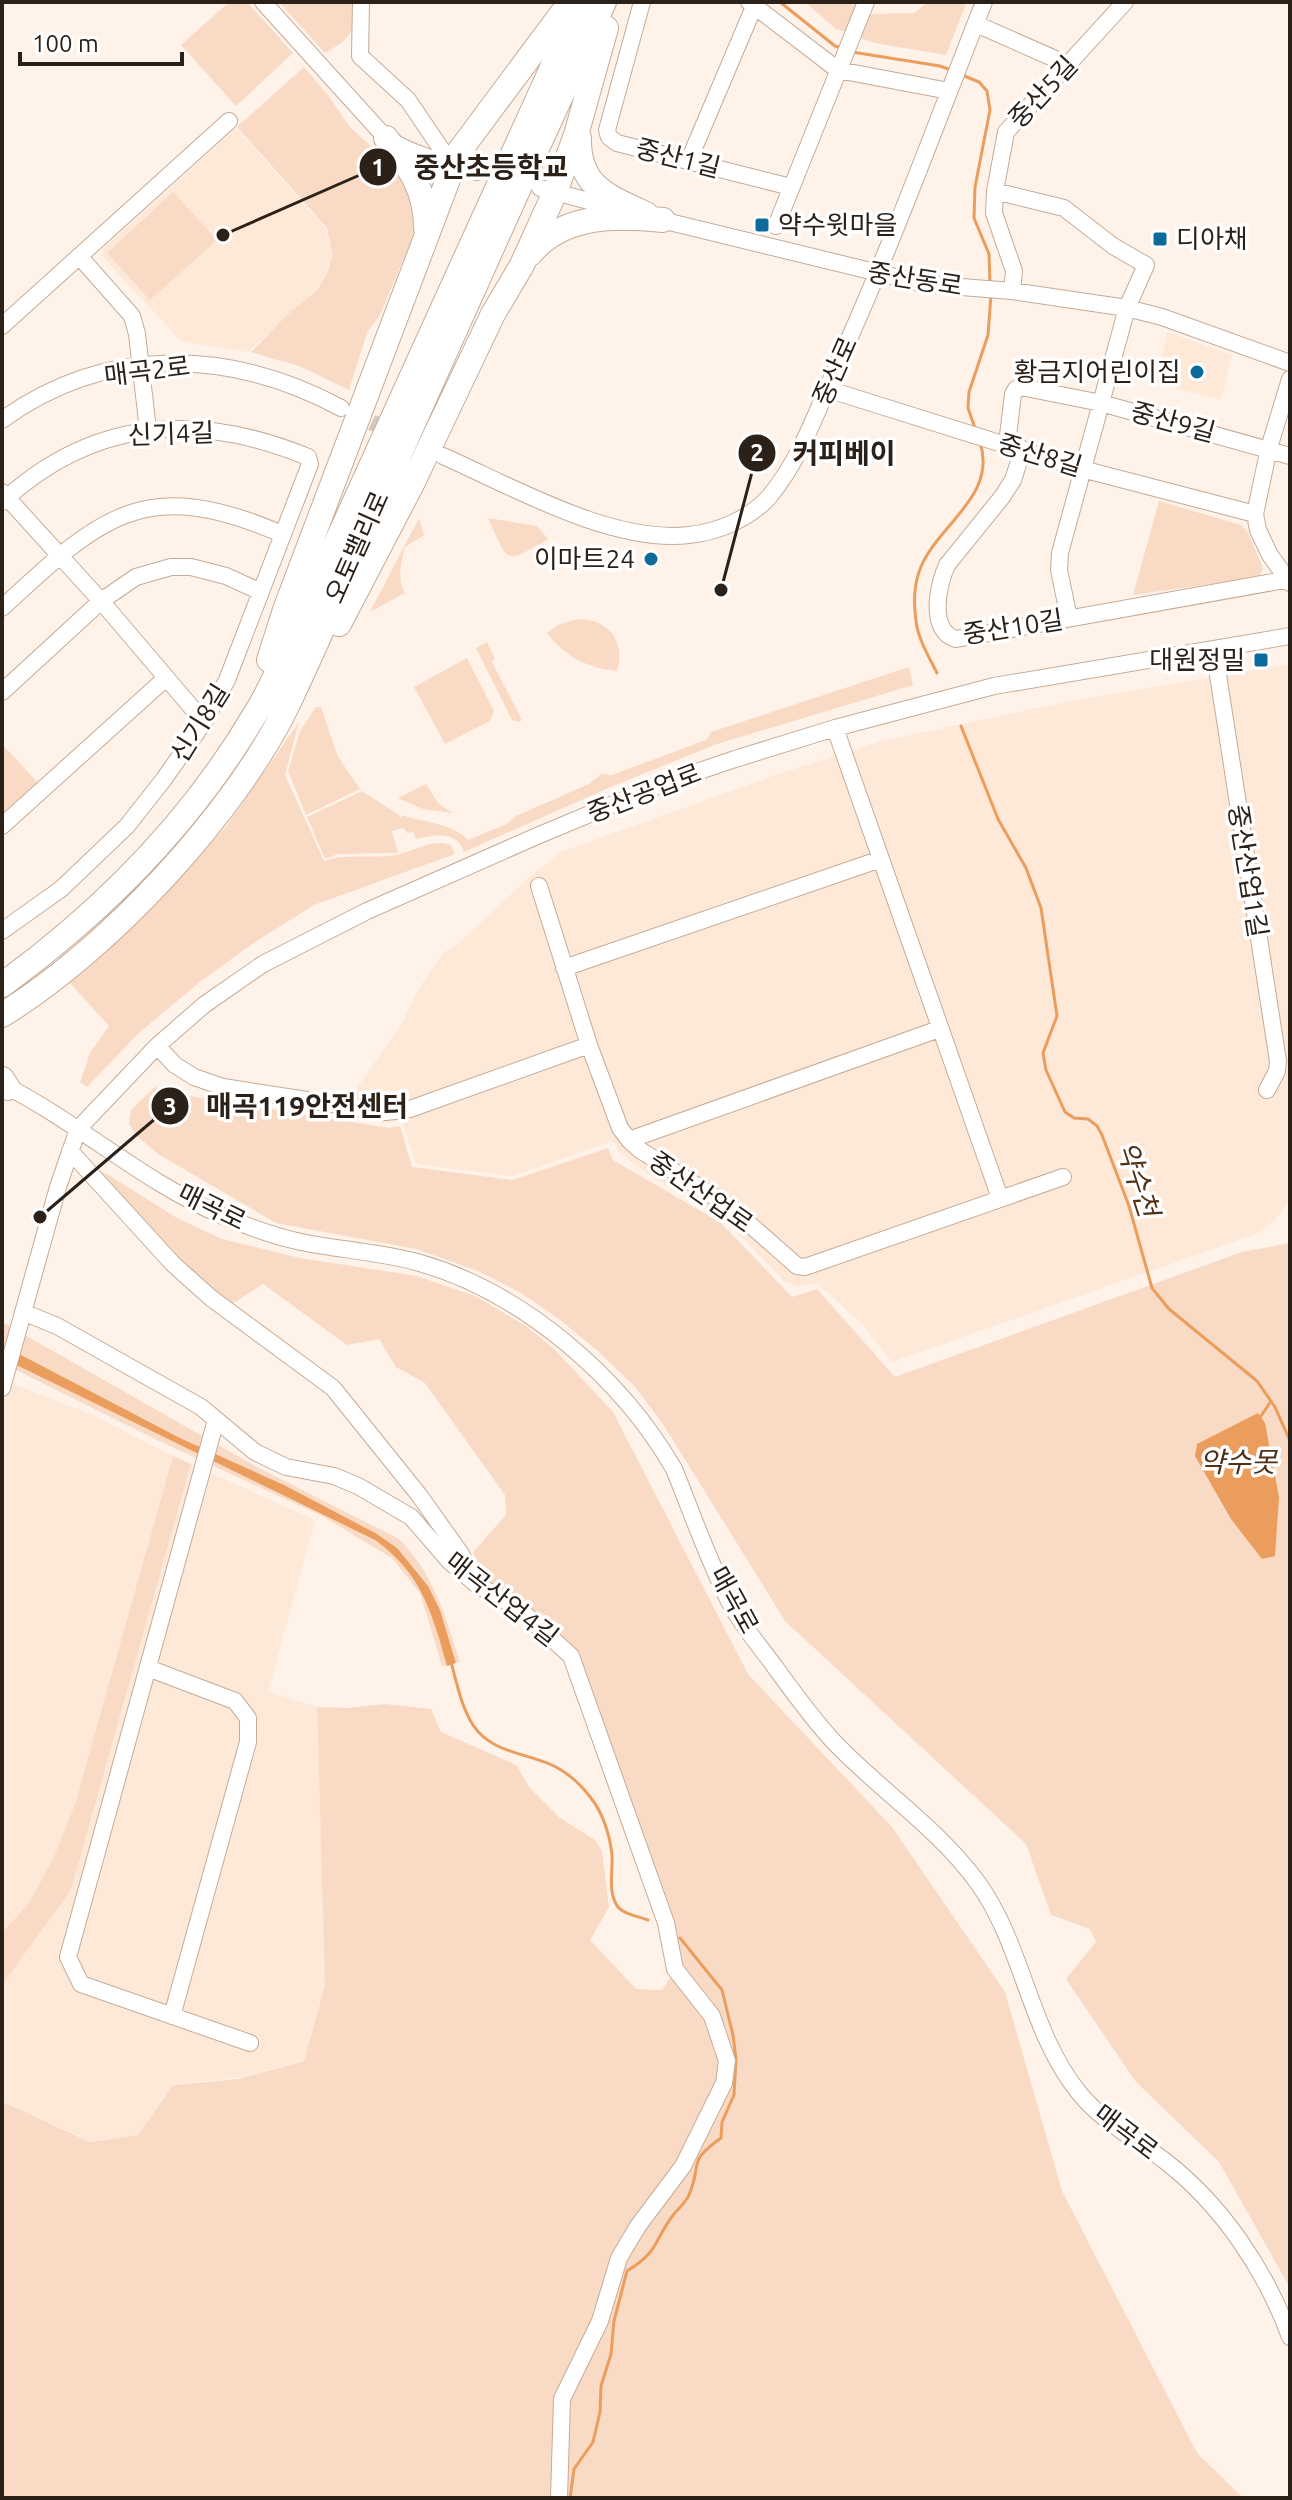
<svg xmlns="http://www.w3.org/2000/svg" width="1292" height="2500" font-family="Ubuntu,'Noto Sans KR',sans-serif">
  <rect width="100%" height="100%" fill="#fef2e9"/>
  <path fill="#fee8d8" d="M236,128L326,229L331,255L327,271L316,289L248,352L181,341L102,256L103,249Z
    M1167,332L1232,355L1221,400L1157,383Z
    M1290,664V1200L1276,1219L1258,1233L892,1362L864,1326L817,1283L798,1287L784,1281L728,1223L663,1184L622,1155L612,1141L513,1176L416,1164L402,1121L384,1123L350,1118L357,1088L403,1021L421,985L444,952L457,945L525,881L561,852L776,775L882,741L1061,703Z
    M2,1380L91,1414L173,1456L75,1804L54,1858L29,1903L2,1933Z
    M191,1464L315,1520L268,1692L317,1707L325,1985L304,2060L238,2078L173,2084L138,2135L90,2141L2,2100V1985L71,1890Z"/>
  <path fill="#f9dbc5" d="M229,2H247L293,53L236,106L181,45Z
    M279,2H358C355,31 351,39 325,53Z
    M805,2H856L859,3L847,32L836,29Z
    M928,2L966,4L946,55L875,43L860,38L869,14L914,13Z
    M304,67L330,98L349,126L391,165L415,205L414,234L380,315L367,333L349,390L299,366L251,352L286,316L317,290L328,271L332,255L327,228L237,127Z
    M173,192L217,240L150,300L107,253Z
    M1159,501L1241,525L1248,533L1263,568L1259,577L1133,595Z
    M419,518L424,535L405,547C401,561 397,580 405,593L370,612Z
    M488,518L537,526L548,539C504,565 509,564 488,518Z
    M577,619C608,619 626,640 617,671C588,668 565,657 547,633L558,625Z
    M487,642L495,659L492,662L522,720L519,722L512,720L476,648Z
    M467,658L494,711L490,721L445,744L414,687Z
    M909,667L913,685L717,744L613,786L464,852C456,829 434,836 416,839L413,832L407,833L403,828L392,831L398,853L338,854L325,859L307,817L362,791L399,815L401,820V815C422,822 453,823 468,840L507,824L516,816L589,784L601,774L612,775L706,740L711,732Z
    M316,707H321L338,757L360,789L306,815L288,771L300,731Z
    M299,722L285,775L324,861C348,853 371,859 395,855C415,852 431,838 451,845L455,854L314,905L252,944L201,981L140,1032L87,1087L80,1082L90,1053L109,1026L70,983L225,828Z
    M2,744L39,784L2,818Z
    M426,784L438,803L453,813L423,809L398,798Z
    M155,1087L196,1097L389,1128L400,1126L412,1167L512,1180L608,1148L613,1160L721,1223L792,1297L817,1289L895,1377L1242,1252L1290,1243V2288L1219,2162L1136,2082L1066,1979L1096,1942L1090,1929L1051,1915L1026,1844L785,1621L663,1424L636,1388L599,1352L559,1319L521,1293L478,1271L416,1249L276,1223L158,1154L137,1136L129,1124L131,1110Z
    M93,1169L107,1174L177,1218L222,1239L300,1258L417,1276L475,1296L526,1326L553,1348L613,1412L748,1674L892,1827L1005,1992L1062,2191L1197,2453L1243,2498H2V2101L90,2142L138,2135L173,2085L238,2079L304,2061L325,1985L317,1707L348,1708L384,1704L431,1709L441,1732L516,1765L529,1787L560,1818L595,1840L602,1851L609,1907L590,1940L636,1989L662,1990L681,1961L586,1681L480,1581L473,1552L506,1515L505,1495L425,1383L396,1367L379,1339L347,1345L263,1284L229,1306L213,1295Z
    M2,1322L257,1467L399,1539C434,1574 445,1616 460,1662L456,1663L440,1610L396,1548L284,1485L180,1438L2,1345Z
    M2,1358L375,1540C422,1574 432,1613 447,1666H442L420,1593L392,1558L322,1516L157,1440L2,1363Z
    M173,1456L191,1464L71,1890L2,1985V1933L29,1903L54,1857L75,1804Z"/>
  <path fill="#ea9d5d" d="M2,1345L180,1438L284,1485L377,1534L397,1548L428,1586L440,1610L456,1663L447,1666C432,1613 422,1574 375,1540L2,1358Z
    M1258,1413L1265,1423L1279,1497L1275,1556L1262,1559L1231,1519L1195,1456L1197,1444Z"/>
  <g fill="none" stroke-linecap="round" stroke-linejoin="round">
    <path stroke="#ea9d5d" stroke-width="3" d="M780,2L835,46L842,48
      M852,52L940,66L951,70
      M962,75L979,82L987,91L990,110L975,187L974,218L989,254L990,284
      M976,431L968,408L969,392L988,335L991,295
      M937,673C929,657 918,639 916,621C914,606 914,586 919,572C935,525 998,498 980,442
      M961,726L998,819L1026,868L1041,908L1057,1016L1043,1053L1046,1070L1065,1112L1074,1118L1088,1119L1097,1126L1102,1135L1129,1206L1152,1288L1169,1309L1257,1381L1275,1407L1290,1441
      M1261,1416L1271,1401
      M451,1662C457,1684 461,1706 473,1725C491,1753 527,1753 554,1766C568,1773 582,1786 591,1798C603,1813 610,1836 612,1855C613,1870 608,1889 616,1904C621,1914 638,1916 648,1920
      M570,2498L574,2469L593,2442L600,2412L601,2386L611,2354L614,2321L627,2271C660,2251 653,2241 674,2214C679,2208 686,2202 689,2195C703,2162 686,2163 721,2138L722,2122L734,2095L736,2059L733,2035L722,1990L680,1938"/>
    <path stroke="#d4c8bf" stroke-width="16" stroke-dasharray="16 8" stroke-linecap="butt" d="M350,412L438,453"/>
    <g stroke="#c6ab96" stroke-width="18">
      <path id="minor" d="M263,2L386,138C414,155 445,163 477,172
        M361,2L360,56L408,100L452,165
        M642,2L607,130L609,137L617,143L791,187
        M749,2L838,70L949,91
        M976,24L1069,65
        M689,160L756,2
        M540,188L619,209
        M995,191L1064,208L1113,246L1146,265L1127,308L1060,553L1059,570L1069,618
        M653,218L924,284L1012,291L1127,308L1162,317L1290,363
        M776,226L866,2
        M79,256L132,316L137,334L148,430
        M1012,291L1014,271L994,213L995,191L1006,132L1125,2
        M2,326L229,121
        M1290,379L1269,448L1255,514L1258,530L1270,555L1290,583
        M827,389L1082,469L1255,514
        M2,420C107,344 231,349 341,408
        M1007,444L1013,394L1016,389L1021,387L1101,403L1290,456
        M1023,449L1013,480L1002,497L947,565C938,584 928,631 956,639L1290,579
        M443,456C513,487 612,544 689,535C718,532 749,519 769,497C800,460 817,411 836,368C891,248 936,124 984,2
        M2,492L101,601L204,722
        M2,502C93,418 196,411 308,457L310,464L227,680L204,722L164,779L127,826L61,889L2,931
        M2,608C102,515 145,475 282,534
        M1214,649L1278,1061L1277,1071L1267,1090
        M2,692L101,601L136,577L171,567H191L226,576L261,592
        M835,728L1000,1198
        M2,826L166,678
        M539,886L589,1045L620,1128L629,1140L640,1150L729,1206L797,1266L805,1267L1063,1177
        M564,968L881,859
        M157,1046L175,1065L194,1077L223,1087L385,1112L410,1109L589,1045
        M2,1084C78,1122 143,1182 221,1215C246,1226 273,1236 301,1242C340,1250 382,1252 420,1263C522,1292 621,1377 674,1469C692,1513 708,1560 730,1603C742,1626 760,1646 775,1667C794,1693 813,1720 835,1743C882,1792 938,1828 978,1883C1024,1947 1029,2032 1080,2094C1104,2123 1136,2139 1165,2161C1222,2205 1266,2271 1290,2337
        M629,1140L939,1029
        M70,1151L173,1264L211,1298L333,1388L419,1495L461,1554L472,1577
        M23,1312L57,1326L201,1407L255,1452L286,1467L334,1476L358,1486L411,1517L450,1562L477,1585L517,1607L571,1656L666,1923L675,1969L712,2016L727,2061L724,2083L683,2166L638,2226L619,2258L600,2321L562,2399L559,2498
        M2,1388L58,1187L78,1129L157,1046L204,1005L263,964L367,911L537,836L664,783L735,759L835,728L994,686L1290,636
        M216,1420L68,1957L81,1984L250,2043
        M148,1668L235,1701L248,1718V1742L172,2016"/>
    </g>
    <g stroke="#c6ab96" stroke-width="26">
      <path id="highway" d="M386,138C409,166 426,190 426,228
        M579,138C578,186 607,196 646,214
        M530,254C563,214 617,215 663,220
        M339,624L412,484L493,314L522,265L555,192L576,135L606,28
        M269,660L286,607L458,153L569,4
        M2,985C102,912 190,824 254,716C267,696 277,673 287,651L582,2
        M2,1015C107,951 236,813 289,702C332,611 371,517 412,426C475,284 539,143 604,2
        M2,1079L8,1088"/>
    </g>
    <use href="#minor" stroke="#fff" stroke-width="16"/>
    <use href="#highway" stroke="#fff" stroke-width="24"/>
  </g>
  <g fill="#0d6b9a" stroke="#fff" stroke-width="3">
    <rect x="754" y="217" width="16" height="16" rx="4"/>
    <rect x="1152" y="231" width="16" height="16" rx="4"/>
    <circle cx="1197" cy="372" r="8"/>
    <circle cx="651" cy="559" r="8"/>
    <rect x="1253" y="652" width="16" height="16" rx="4"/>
  </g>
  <g text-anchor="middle" stroke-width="7" stroke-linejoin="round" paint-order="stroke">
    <g font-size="26" fill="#2c2119" stroke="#fff">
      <text transform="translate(1043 92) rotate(-47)" y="9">중산5길</text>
      <text transform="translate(678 158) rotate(14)" y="9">중산1길</text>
      <text transform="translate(915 279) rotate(9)" y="9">중산동로</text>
      <text transform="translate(147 371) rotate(-7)" y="9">매곡2로</text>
      <text transform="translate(835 371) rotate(-66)" y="9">중산로</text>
      <text transform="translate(1173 422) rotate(15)" y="9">중산9길</text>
      <text transform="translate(171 434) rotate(-2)" y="9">신기4길</text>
      <text transform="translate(1040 455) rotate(17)" y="9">중산8길</text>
      <text transform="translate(357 547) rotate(-66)" y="9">오토밸리로</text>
      <text transform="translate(1013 627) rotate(-9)" y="9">중산10길</text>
      <text transform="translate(200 723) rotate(-58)" y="9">신기8길</text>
      <text transform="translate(644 793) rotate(-21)" y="9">중산공업로</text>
      <text transform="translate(1248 871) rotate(81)" y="9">중산산업1길</text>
      <text transform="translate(701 1192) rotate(35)" y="9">중산산업로</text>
      <text transform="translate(212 1207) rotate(26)" y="9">매곡로</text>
      <text transform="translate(502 1599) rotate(38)" y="9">매곡산업4길</text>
      <text transform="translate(734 1600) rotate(61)" y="9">매곡로</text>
      <text transform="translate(1126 2132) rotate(37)" y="9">매곡로</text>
    </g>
    <g font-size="26" fill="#2c2119" stroke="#fff" text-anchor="end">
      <text x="778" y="234" text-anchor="start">약수윗마을</text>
      <text x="1176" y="248" text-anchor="start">디아채</text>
      <text x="1181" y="381">황금지어린이집</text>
      <text x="635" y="568">이마트24</text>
      <text x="1245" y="669">대원정밀</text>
    </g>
    <g font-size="28" font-style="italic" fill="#503016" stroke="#fff">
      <text transform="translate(1138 1179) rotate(72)" y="10">약수천</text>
      <text x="1238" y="1472">약수못</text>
    </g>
  </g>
  <path fill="none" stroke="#2c2119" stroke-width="3" d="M223 235L378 167M721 590L757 453M40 1217L170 1106"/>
  <g fill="#2c2119" stroke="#fff" stroke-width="3">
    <circle cx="223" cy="235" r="8"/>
    <circle cx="721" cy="590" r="8"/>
    <circle cx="40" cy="1217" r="8"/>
    <circle cx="378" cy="167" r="20"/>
    <circle cx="757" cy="453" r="20"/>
    <circle cx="170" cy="1106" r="20"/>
  </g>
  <g font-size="24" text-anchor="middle" font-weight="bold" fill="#fff">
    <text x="378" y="176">1</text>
    <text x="757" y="461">2</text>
    <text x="170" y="1115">3</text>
  </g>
  <g font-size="28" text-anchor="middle" font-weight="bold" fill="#2c2119" stroke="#fff" stroke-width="7" stroke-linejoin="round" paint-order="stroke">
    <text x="491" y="177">중산초등학교</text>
    <text x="844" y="463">커피베이</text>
    <text x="307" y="1116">매곡119안전센터</text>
  </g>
  <rect width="1292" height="2500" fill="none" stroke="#2c2119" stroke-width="8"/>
  <path d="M20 52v12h162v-12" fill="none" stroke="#2c2119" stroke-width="4"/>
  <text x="32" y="52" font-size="24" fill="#2c2119" stroke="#ffffff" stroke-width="6" paint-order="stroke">100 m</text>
</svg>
